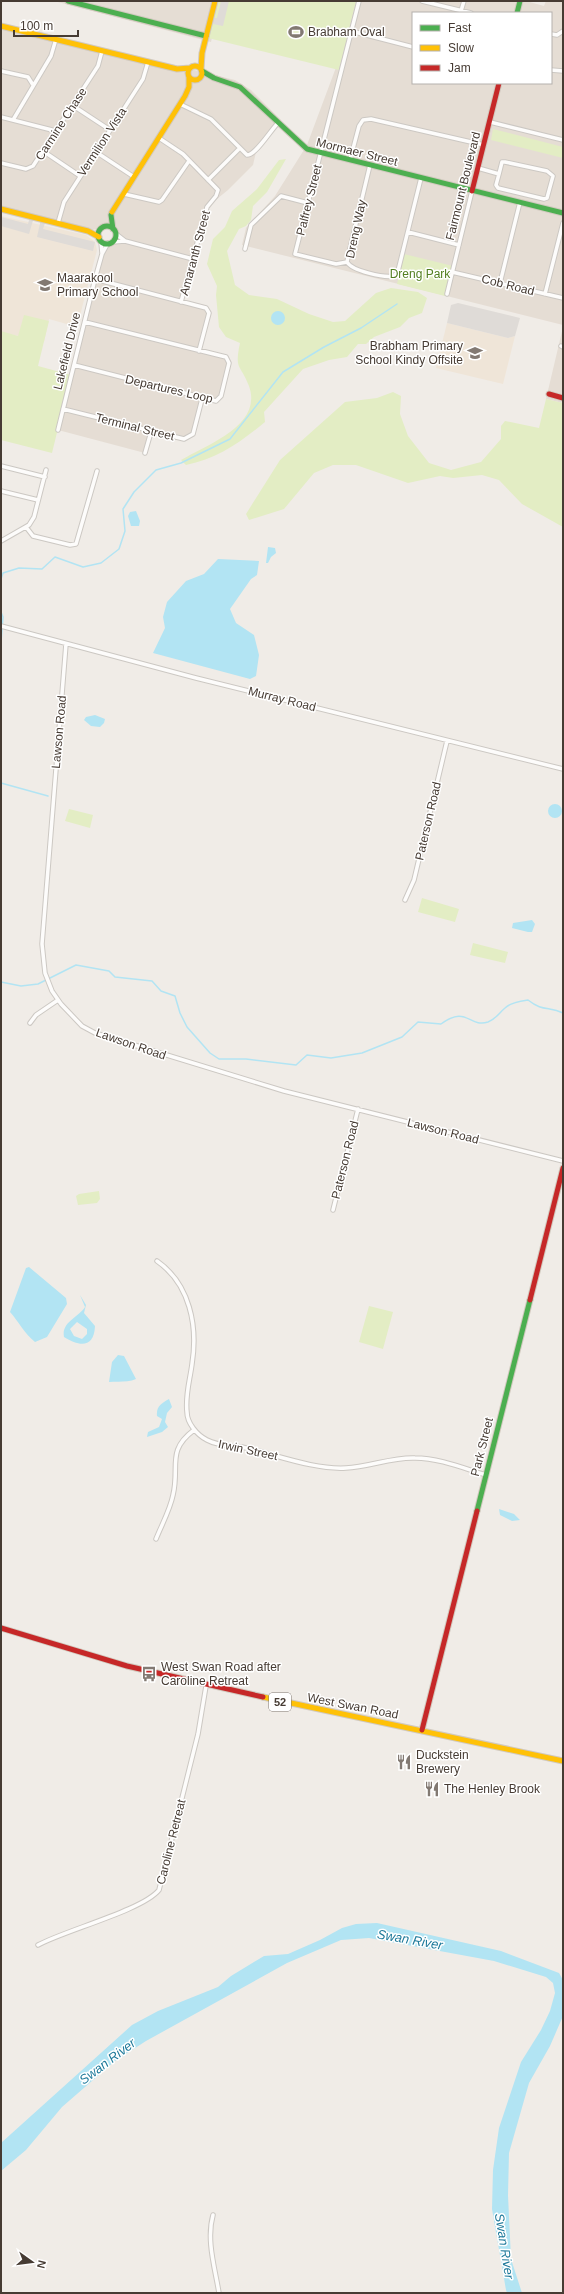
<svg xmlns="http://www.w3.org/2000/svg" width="564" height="2294" font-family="Helvetica,sans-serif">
  <rect width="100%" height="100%" fill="#f0ece7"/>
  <path fill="#e5ddd4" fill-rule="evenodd" d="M54,1H221L211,42Z
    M355,1H526L544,6L546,1H563V325L242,245L246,228L275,196L307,145L347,38ZM413,13H551V83H413Z
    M1,23L235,80L251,90L281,120L256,152L253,165L228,190L207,207L182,302L206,308L209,313L200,351L226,357L229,361L221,396L216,401L202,399L193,434L188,439L151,432L145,453L58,430L102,254L108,243L115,238L116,234L109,226L88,231L1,209Z
    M563,327V403L546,399Z"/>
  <path fill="#efe5d8" d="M1,216L86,235L95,242L97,250L77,327L49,319L44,342L1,332Z
    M447,323L508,338L515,336L503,384L436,368Z"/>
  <path fill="#e3edc4" d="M217,1H356L339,70L208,38Z
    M493,129L563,147V158L491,140Z
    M286,159L267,192L253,206L251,220L246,226L239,229L227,251L235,285L249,295L277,299L309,314L333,322L345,321L376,293L391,288L418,292L427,298L422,313L409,318L400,327L374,337L366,344H358L347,357L329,360L303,369L264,412L265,422C241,442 217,459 186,465L181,460C208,444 263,425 249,386C241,364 234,371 240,343L226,337L219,327L216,295L217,286L207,264L213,239L225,227L232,211L257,189L279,160Z
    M404,254L453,266L445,296L397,284Z
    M24,315L49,321L38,366L71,375L52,453L1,440V331L18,336Z
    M393,392L401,396L400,414L408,436L429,463L451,470L481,462L501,439V426L505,421L539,428L546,399L563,403V527L522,504L499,480L482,475L453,478L440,476L408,483L356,465H333L314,473L284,509L249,520L246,514L280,460L345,402L377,398Z
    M69,809L93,815L90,828L65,821Z
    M422,898L459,909L455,922L418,912Z
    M473,943L508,952L505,963L470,955Z
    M99,1191L100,1199L97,1203L78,1205L76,1196L79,1194Z
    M369,1306L393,1312L383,1349L359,1342Z"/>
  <path fill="#dfdbd7" d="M221,1H229L223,26L213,24V18H217Z
    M30,216L34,217L29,234L1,226V217L28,224Z
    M41,219L46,220L43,229L95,242L93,251L37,237Z
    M458,303L520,318L515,336L508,338L447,323L451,305Z"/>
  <path fill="#b2e4f3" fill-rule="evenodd" d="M271 318a7 7 0 1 1 14 0a7 7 0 1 1-14 0Z
    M136,511L140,521L139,526H131L128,516L130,512Z
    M268,547L275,548L276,553L271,557L268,563H266Z
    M218,559L259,561L257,575L251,579L230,609L236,623L254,635L259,655L256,676L250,679L153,653L165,628L163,617L167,602L186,581L204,574Z
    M95,715L105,719L104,723L100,727L91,726L84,720L86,717Z
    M548 811a7 7 0 1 1 14 0a7 7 0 1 1-14 0Z
    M532,920L535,924L532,932H528L512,928L513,923Z
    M29,1267L66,1298L67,1304L47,1337L35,1342C24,1333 19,1322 10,1312L26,1268Z
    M80,1295L86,1305L84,1313L95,1326C94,1348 80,1347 64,1337C61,1322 79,1317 85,1307ZM77,1322L87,1329V1334L82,1339L74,1336L70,1329Z
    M118,1355L124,1356L136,1379C128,1383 118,1381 109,1382L112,1362Z
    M169,1399L172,1407L167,1413L165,1422L168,1427L162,1432L147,1437L148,1432L159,1427L162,1419L157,1416C156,1406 162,1403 169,1399Z
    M499,1509L514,1514L520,1520L512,1521L500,1515Z
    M377,1923L501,1951L559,1973L563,1980V2016L550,2046L529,2083L509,2153L508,2195L511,2259L522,2293H507L506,2290L492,2209L493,2170L499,2128L521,2062L541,2030L550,2011L555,1993L553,1983L546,1977L494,1961L369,1938L341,1940L287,1963L146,2041L115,2061L62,2107L26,2150L1,2171V2143L132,2025L158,2011L218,1987L231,1976L264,1956L288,1954L320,1940L342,1928L356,1924Z"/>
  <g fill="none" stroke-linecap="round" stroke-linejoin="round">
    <path stroke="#b2e4f3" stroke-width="1.5" d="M1,579L3,573L19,568L42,569L55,557L83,567L101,563L119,549L125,531L123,509L134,492L156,470L181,463L230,439L283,372L324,347L361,328L397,304
      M1,612L3,617L1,642
      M1,783L48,796
      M1,982L21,986L38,984L76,965L109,971L115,977L152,981L161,991L175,996L180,1013L187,1027L210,1053L219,1059H246L296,1065L307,1055L331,1058L362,1053L402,1037L418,1022L441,1024C467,1005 469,1028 488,1022C496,1019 499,1013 505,1008C511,1002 521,1001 528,1000C543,1012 549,1006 563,1013"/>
    <g stroke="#ccc8c3" stroke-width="5.5">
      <path id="street" d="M422,1L471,13
        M461,11L464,1
        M351,31L413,47
        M551,34L557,35L563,31
        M551,70L563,71
        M1,71L28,77L33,85
        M180,104L211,119L247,155C256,155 270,131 278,123
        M72,105L110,130
        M1,117L52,130L54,133
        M13,120L51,56L56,39
        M490,122L563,140
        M159,138L183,154L218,190L216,196L207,207L181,302
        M43,151L80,176
        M96,152L134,177
        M350,160L359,126L363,120L371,119L484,145
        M1,163L26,169L33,166L98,66L102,51
        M370,165L348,257L347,262C352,271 384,278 394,276L398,271L421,178
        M478,168L499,174L502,162H505L547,171L553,176L547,198L544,199L498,188L496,185L499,174
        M208,180L239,149
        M124,194L159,202L162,200L189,161
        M58,223L64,202L143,79L148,62
        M408,232L459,245
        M116,234L125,241
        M101,242L102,253
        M112,242L125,241L193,259
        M245,249L251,225L281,196L308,203
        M347,262L336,264L295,254L359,1
        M452,272L563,298
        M95,279L206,308L209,313L199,351
        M500,283L520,202
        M447,294L472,191
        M545,294L563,223
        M561,346L563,347
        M74,365L216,401L221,396L229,363L226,357L85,322
        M63,409L184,439L193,434L202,399
        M58,430L95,279L102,254L108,243
        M145,453L151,432
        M1,466L45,477
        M1,491L38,500
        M26,527L33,536L70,545L76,544L97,471
        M1,541L29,525L34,517L46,470
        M1,626L196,678L563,769
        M66,644L42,944L45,973L52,991L61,1004L82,1026L95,1033L284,1091L563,1161
        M405,900L414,880L447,741
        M30,1023L36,1015L58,1000
        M333,1210L358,1109
        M157,1261C190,1284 198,1326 192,1364C190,1380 185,1395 187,1412C187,1423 197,1435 207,1440C218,1446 230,1445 242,1447C274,1454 314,1470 346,1468C369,1467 392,1457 415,1458C439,1458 463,1468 486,1475
        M156,1539C162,1524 170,1510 173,1495C180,1466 166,1451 194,1430
        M38,1945C66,1930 143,1910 159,1890L198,1734L206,1686
        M213,2215C206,2240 215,2268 219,2293"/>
    </g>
    <g stroke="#d1c9be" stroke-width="7">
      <path id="fast" d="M68,1L206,36
        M517,13L520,1
        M202,71L214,78L240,87L307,149L563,213
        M111,215L113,229
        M98 235a9 9 0 1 1 18 0a9 9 0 1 1-18 0Z
        M477,1511L530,1300"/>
    </g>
    <g stroke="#d1c9be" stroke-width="7">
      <path id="slow" d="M1,26L177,69L190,68
        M188 73a7 7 0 1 1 14 0a7 7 0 1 1-14 0Z
        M201,69L202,53L215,1
        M1,209L88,231L99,237
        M112,212L185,96L189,87V77
        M263,1697L563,1761"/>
    </g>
    <g stroke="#d1c9be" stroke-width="7">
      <path id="jam" d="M472,191L499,83
        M549,394L563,398
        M530,1300L563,1168
        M1,1628L127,1666L263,1697
        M422,1730L477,1511"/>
    </g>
    <use href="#street" stroke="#fdfcfb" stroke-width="3.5"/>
    <use href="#fast" stroke="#4caf50" stroke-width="5"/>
    <use href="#slow" stroke="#ffc107" stroke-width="5"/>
    <use href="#jam" stroke="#c62828" stroke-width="5"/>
  </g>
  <defs>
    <g id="stadium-bare" transform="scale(1.2)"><path d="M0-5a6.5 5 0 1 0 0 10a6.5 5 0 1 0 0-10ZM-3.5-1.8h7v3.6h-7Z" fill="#827972" stroke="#fff" stroke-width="2.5" paint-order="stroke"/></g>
    <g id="school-bare" transform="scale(1.2)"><path d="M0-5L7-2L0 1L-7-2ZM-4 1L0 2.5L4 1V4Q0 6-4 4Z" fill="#827972" stroke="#fff" stroke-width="2.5" paint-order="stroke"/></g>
    <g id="bus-bare" transform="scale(1.2)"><path d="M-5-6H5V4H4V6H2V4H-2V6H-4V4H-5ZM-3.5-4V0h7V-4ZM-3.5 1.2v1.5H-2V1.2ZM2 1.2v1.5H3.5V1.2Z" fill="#827972" stroke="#fff" stroke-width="2.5" paint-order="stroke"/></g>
    <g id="restaurant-bare" transform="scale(1.2)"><path d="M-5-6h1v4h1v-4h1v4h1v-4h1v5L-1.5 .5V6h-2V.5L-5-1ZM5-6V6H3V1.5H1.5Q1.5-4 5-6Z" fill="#827972" stroke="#fff" stroke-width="2.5" paint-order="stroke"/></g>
  </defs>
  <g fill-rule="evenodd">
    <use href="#stadium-bare" x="296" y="32"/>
    <use href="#school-bare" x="45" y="285"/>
    <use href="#school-bare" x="475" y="353"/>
    <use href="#bus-bare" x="149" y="1674"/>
    <use href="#restaurant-bare" x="404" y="1762"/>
    <use href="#restaurant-bare" x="432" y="1789"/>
  </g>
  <g text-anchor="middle" stroke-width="3" stroke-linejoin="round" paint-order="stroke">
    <rect fill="#fff" stroke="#7e7670" stroke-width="1" x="269" y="1693" width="22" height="18" rx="3"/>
    <g font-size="11" font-weight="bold" fill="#463b33">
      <text x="280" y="1706">52</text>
    </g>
    <g font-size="12" fill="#463b33" stroke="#fff" text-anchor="start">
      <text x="308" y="36">Brabham Oval</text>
      <text x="57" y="282">Maarakool<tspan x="57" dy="14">Primary School</tspan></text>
      <text x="463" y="350" text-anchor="end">Brabham Primary<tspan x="463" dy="14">School Kindy Offsite</tspan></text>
      <text x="161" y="1671">West Swan Road after<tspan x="161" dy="14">Caroline Retreat</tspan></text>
      <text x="416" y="1759">Duckstein<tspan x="416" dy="14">Brewery</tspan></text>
      <text x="444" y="1793">The Henley Brook</text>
    </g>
    <g font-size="12" fill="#463b33" stroke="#fff">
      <text transform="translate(61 124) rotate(-57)" y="4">Carmine Chase</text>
      <text transform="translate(102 142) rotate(-57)" y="4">Vermilion Vista</text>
      <text transform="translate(357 152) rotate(14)" y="4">Mormaer Street</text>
      <text transform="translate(463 186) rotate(-76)" y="4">Fairmount Boulevard</text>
      <text transform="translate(309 200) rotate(-76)" y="4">Palfrey Street</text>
      <text transform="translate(356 229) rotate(-78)" y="4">Dreng Way</text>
      <text transform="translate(195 253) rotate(-75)" y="4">Amaranth Street</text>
      <text transform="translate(508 285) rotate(14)" y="4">Cob Road</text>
      <text transform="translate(67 351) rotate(-76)" y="4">Lakefield Drive</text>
      <text transform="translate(169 389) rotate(13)" y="4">Departures Loop</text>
      <text transform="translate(135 427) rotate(14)" y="4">Terminal Street</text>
      <text transform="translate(282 699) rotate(14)" y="4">Murray Road</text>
      <text transform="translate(59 732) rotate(-85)" y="4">Lawson Road</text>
      <text transform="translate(428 821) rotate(-77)" y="4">Paterson Road</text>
      <text transform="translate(131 1044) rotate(19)" y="4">Lawson Road</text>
      <text transform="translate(443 1131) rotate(14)" y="4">Lawson Road</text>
      <text transform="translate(345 1160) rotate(-76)" y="4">Paterson Road</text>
      <text transform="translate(482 1447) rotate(-76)" y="4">Park Street</text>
      <text transform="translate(248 1450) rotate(12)" y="4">Irwin Street</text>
      <text transform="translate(353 1706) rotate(11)" y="4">West Swan Road</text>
      <text transform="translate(171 1842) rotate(-76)" y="4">Caroline Retreat</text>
    </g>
    <g font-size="12" fill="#527e20" stroke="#fff">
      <text x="420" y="278">Dreng Park</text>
    </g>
    <g font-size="13" font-style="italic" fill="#1e7a9b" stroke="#fff">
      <text transform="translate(410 1939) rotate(10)" y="5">Swan River</text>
      <text transform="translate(107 2061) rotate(-37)" y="5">Swan River</text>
      <text transform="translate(505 2246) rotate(81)" y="5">Swan River</text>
    </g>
  </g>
  <rect width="564" height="2294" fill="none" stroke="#463b33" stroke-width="4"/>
  <rect x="412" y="12" width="140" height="72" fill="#ffffff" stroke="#b5b1ad"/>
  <rect x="420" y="25" width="20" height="6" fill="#4caf50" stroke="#b5b1ad"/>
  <text x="448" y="32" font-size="12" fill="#463b33">Fast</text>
  <rect x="420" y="45" width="20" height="6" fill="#ffc107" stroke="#b5b1ad"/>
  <text x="448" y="52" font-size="12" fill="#463b33">Slow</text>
  <rect x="420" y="65" width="20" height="6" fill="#c62828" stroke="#b5b1ad"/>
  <text x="448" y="72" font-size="12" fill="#463b33">Jam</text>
  <g transform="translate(32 2262) rotate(104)" stroke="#ffffff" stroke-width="3" paint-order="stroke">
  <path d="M0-3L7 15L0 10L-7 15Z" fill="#463b33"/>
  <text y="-6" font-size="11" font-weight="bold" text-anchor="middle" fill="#463b33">N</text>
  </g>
  <path d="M14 30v6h64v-6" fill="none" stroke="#463b33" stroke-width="2"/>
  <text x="20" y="30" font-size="12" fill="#463b33" stroke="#ffffff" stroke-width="3" paint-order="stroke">100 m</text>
</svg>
